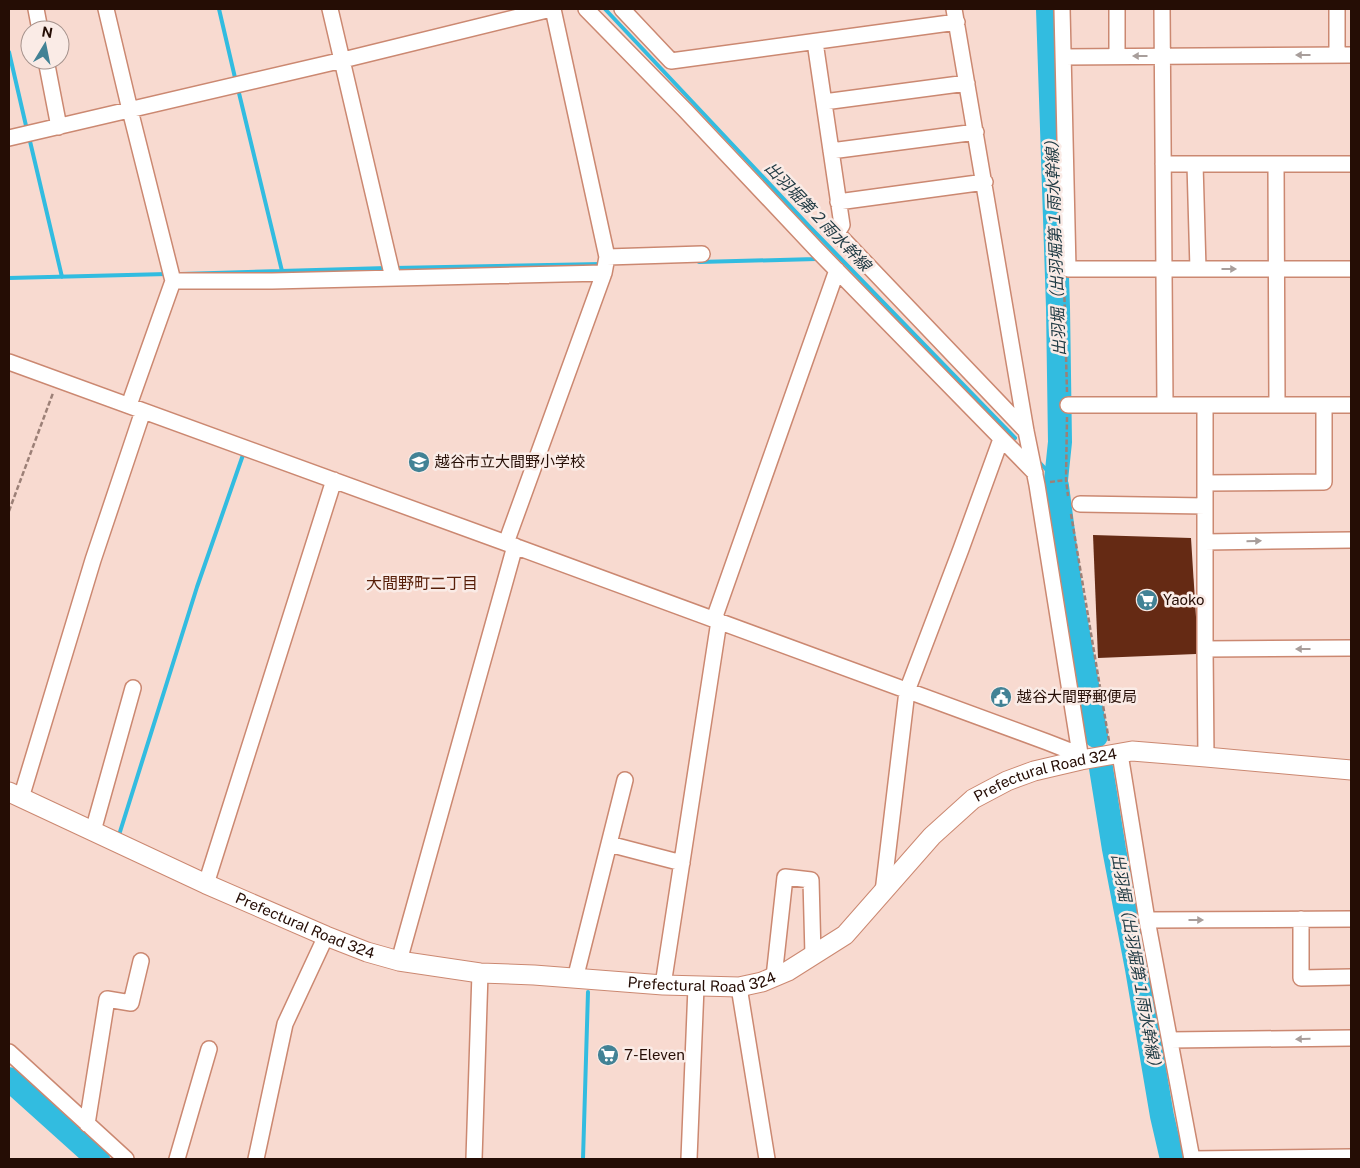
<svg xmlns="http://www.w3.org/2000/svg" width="1360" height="1168" font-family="'Public Sans','Noto Sans JP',sans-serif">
  <rect width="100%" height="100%" fill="#f8dad0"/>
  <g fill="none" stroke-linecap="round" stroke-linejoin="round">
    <path stroke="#32bce0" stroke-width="4" d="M219,9L236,82
      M605,9L809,226L1015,438
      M9,52L27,130
      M238,89L282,271
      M29,137L62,277
      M699,262L816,259L819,257
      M394,268L602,264
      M181,274L387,268
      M9,278L167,274
      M1040,463L1056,480
      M119,835L197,587L244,452
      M583,1159L588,992"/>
    <path stroke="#32bce0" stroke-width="24" d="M1048,9L1058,307L1060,442L1056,480
      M1057,486L1071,593L1096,736
      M1101,768L1114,849L1137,969L1162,1116L1172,1159
      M9,1079L98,1159"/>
  </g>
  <path fill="#652a14" d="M1093,535L1191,538L1196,617V654L1098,658Z"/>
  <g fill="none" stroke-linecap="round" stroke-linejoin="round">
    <g stroke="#cb8871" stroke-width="18">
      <path id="minor" d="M36,9L40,30
        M106,9L130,110L173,281L129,405
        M330,9L393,278
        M586,9L685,110L817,250L1035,473
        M622,9L671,61L957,22
        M954,9L1026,431L1037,485L1081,760
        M1062,9L1068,269H1351
        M1117,9V56
        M1162,9L1165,405
        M1337,9V55
        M815,42L842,225L837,233L1026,431
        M1063,57L1351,55
        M46,60L59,127
        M824,102L967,83
        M9,138L343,60L551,9
        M831,151L976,132
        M1163,164H1351
        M1195,164L1198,269
        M1276,164L1277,405
        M838,202L985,182
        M607,257L702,254
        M173,281H272L604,273
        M9,362L506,543L1047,742L1070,751L1077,761
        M1068,405H1351
        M1205,405V649L1206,757
        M1206,483L1324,482V405
        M1080,504L1205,506
        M1205,542L1351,540
        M506,543L604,273L607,257L553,9
        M714,619L837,270
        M1205,649L1351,648
        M1120,754L1147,920L1192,1159
        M21,798L93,560L143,411
        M93,831L133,688
        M609,844L682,863
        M206,884L334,480
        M883,892L907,691L961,549L1001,439
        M1301,919V978L1351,977
        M1147,920L1351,919
        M399,961L515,546
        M774,977L785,877L811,880L813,955
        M575,979L625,780
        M663,985L719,621
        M739,987L767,1159
        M1170,1040L1351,1038
        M9,1052L126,1159
        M87,1124L107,999L131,1003L141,961
        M177,1159L209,1049
        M256,1159L285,1024L326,936
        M474,1159L480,973
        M689,1159L696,987
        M1192,1159L1351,1157"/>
    </g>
    <g stroke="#cb8871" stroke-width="21">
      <g id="major">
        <path id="s1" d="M9,792L206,884L326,936L367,952L399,961L480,973L534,975L663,985L739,987L762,982L788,971L845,935L932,836L973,799L1007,781L1034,771L1081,760L1132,751L1206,757L1351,770"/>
      </g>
    </g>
    <path stroke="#9c8077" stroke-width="2.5" stroke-dasharray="5 2.5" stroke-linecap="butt" d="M1064,282L1067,392
      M1067,417L1066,480L1068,496
      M1050,482L1066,480
      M9,511L53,393
      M1071,514L1109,741"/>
    <use href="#minor" stroke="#fff" stroke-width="15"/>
    <use href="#major" stroke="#fff" stroke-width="19"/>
  </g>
  <defs><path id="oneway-solid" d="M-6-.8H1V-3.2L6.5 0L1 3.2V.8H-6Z" transform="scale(1.25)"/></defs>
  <g fill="#a89e9b">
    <use href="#oneway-solid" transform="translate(1303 55) rotate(180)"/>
    <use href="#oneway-solid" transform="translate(1140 56) rotate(-180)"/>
    <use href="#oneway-solid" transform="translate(1229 269)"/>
    <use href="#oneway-solid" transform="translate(1254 541) rotate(-1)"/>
    <use href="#oneway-solid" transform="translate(1303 649) rotate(180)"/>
    <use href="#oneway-solid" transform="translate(1196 920)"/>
    <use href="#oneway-solid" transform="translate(1303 1039) rotate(179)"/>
  </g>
  <defs>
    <g id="school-disc" transform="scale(1.125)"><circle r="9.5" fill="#428295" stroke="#faebe6"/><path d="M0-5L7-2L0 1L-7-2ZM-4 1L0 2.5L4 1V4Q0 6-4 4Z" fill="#fff"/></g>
    <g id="supermarket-disc" transform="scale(1.125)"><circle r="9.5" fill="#428295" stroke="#faebe6"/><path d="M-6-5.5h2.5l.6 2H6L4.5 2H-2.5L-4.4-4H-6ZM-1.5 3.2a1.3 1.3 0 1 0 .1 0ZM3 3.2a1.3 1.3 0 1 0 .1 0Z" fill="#fff"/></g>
    <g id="civic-disc" transform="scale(1.125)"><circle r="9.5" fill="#428295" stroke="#faebe6"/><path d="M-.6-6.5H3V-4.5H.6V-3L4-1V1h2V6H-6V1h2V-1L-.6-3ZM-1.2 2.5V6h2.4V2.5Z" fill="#fff"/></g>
  </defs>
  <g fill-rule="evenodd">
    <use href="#school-disc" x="419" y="462"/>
    <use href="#supermarket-disc" x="1147" y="600"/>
    <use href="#civic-disc" x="1001" y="697"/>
    <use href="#supermarket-disc" x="608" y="1055"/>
  </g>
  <g text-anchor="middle" stroke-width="5" stroke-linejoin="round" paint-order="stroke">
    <g font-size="15" fill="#250d05" stroke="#faebe6" text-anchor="start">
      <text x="435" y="467">越谷市立大間野小学校</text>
      <text x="1163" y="605">Yaoko</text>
      <text x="1017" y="702">越谷大間野郵便局</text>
      <text x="624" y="1060">7-Eleven</text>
    </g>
    <g font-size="15" fill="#250d05" stroke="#faebe6">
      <text dy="5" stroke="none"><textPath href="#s1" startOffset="1150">Prefectural Road 324</textPath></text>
      <text dy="5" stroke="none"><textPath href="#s1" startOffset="325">Prefectural Road 324</textPath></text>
      <text dy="5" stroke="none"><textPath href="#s1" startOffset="730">Prefectural Road 324</textPath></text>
    </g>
    <g font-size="16" font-style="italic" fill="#203b44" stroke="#faebe6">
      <text transform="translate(818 216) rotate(46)" y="6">出羽堀第２雨水幹線</text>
      <text transform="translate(1055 244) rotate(-92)" y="6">出羽堀（出羽堀第１雨水幹線）</text>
      <text transform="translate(1137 964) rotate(80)" y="6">出羽堀（出羽堀第１雨水幹線）</text>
    </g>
    <g font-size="16" fill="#581f09" stroke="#faebe6">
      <text x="422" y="589">大間野町二丁目</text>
    </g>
  </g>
  <rect width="1360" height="1168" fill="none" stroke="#250d05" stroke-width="20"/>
  <g transform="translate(45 45) rotate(10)"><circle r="24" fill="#faebe6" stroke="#a5928c"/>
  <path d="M0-4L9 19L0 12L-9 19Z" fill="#428295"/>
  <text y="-8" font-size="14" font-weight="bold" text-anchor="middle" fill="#250d05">N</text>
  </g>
</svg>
